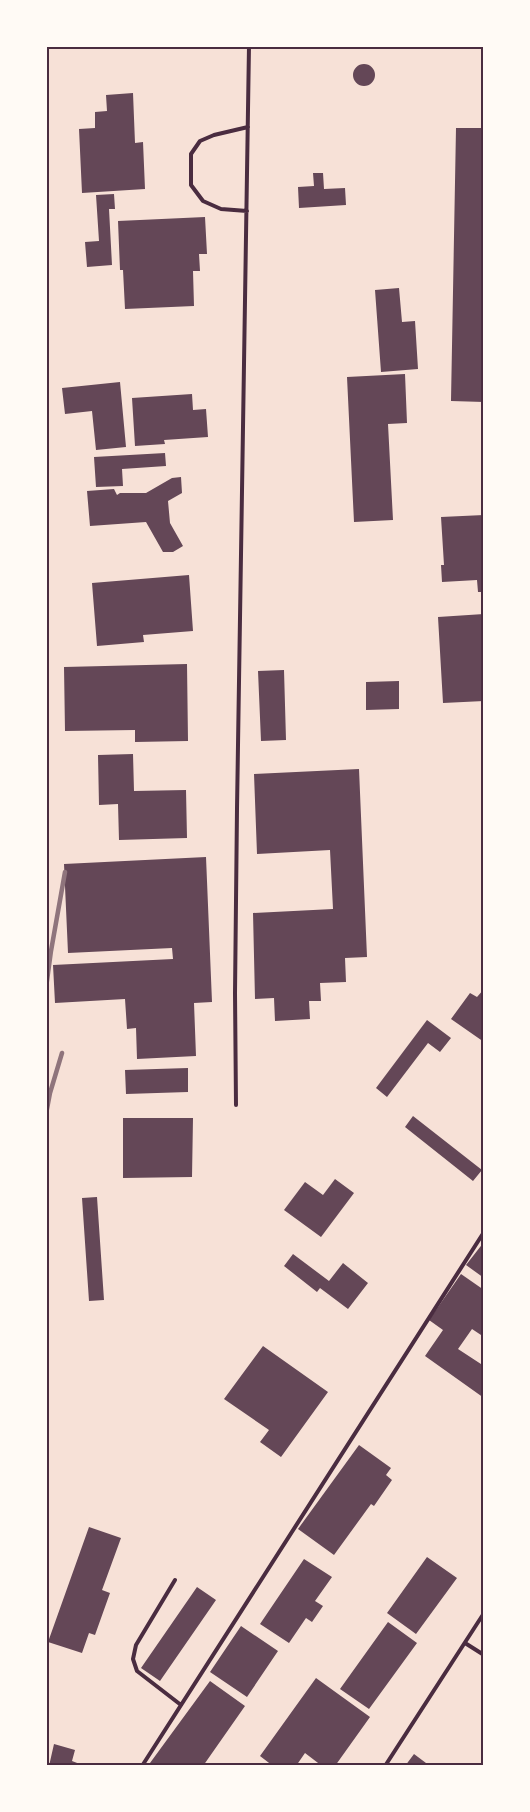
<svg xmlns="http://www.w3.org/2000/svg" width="530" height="1812" font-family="'Alegreya Sans',sans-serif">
  <rect width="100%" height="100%" fill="#f7e1d7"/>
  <path fill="#644757" d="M353 75a11 11 0 1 1 22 0a11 11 0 1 1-22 0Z
    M133,93L135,143L143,142L145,189L82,193L79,129L95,128V112L107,111L106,95Z
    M456,128H484V402L451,401Z
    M313,173H323L324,189L345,188L346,205L299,208L298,187L314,186Z
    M114,194L115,209H109L112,265L87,267L85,242L99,241L96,195Z
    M205,217L207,254H199L200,271H193L194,306L125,309L123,270H120L118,221Z
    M399,288L402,322L415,321L418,369L381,372L375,290Z
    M405,374L407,423L388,424L393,520L354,522L347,377Z
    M120,382L126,447L96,450L92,411L65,414L62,388Z
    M192,394L193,410L206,409L208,437L164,440L165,444L135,446L132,398Z
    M165,453L166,466L122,469L123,486L96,487L94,457Z
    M181,477L182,493L168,501L170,523L183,546L173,552H163L146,522L90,526L87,491L114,489L117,495L120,493H146L172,478Z
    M484,515V592H478L477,580L442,582L441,565H444L441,517Z
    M189,575L193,631L143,635L144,642L97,646L92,583Z
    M484,614V701L443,703L438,617Z
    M187,664L188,741L135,742V730L65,731L64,667Z
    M284,670L286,740L261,741L258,671Z
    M399,681V709L366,710V682Z
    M133,754L134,791L186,790L187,838L119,840L118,804L99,805L98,755Z
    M359,769L367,957L345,958L346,982L320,983L321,1001H309L310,1019L275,1021L274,998L255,999L253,913L333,909L330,850L257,854L254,774Z
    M206,857L212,1002L194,1003L196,1056L137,1059L136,1028L127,1029L125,999L55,1003L53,965L173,959L172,948L68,953L64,864Z
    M484,989V1042L451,1019L470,993L477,997Z
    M427,1020L451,1038L440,1052L428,1043L387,1097L376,1088Z
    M188,1068V1092L126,1094L125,1070Z
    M413,1116L482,1170L473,1181L405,1127Z
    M123,1118H193L192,1177L123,1178Z
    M335,1179L354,1193L321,1237L284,1210L305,1182L323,1195Z
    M97,1197L104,1300L89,1301L82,1198Z
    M484,1242V1278L466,1265Z
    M293,1254L329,1281L343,1263L368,1283L348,1309L320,1288L317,1292L284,1266Z
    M461,1274L484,1290V1337L472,1329L458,1349L484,1366V1398L425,1356L443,1330L429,1320Z
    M263,1346L328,1392L281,1457L260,1442L269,1430L224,1399Z
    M359,1445L391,1468L386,1475L392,1480L374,1506L371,1504L334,1555L298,1529Z
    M89,1527L121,1538L102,1590L110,1593L95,1635L89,1633L82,1653L48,1642Z
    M427,1557L457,1578L416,1634L387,1613Z
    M304,1559L332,1577L315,1601L323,1606L312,1622L306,1618L289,1643L260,1624Z
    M197,1587L216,1600L160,1681L141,1668Z
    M388,1622L417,1643L369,1709L340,1689Z
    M241,1626L278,1651L247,1697L210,1672Z
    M316,1678L370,1717L335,1766H322L305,1753L296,1766H273L260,1756Z
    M210,1681L245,1706L203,1766H153L150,1763Z
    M54,1744L75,1750L72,1761L85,1766H49Z
    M414,1754L430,1766H405Z"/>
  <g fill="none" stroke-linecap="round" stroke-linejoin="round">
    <path stroke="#4a2c40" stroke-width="4" d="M247,211L221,209L203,201L191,185V154L200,141L214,135L248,127
      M236,1105L235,993L237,809L249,46
      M175,1580L136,1645L133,1659L137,1671L181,1705
      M465,1643L484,1655
      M142,1766L484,1232
      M385,1766L484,1613"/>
    <path stroke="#8f747c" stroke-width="4.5" d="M46,988L51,951L65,872
      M46,1114L50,1093L62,1053"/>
  </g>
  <rect width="530" height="1812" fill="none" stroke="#fffaf5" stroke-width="96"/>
  <rect x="48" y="48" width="434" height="1716" fill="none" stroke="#4a2c40" stroke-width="2"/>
</svg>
